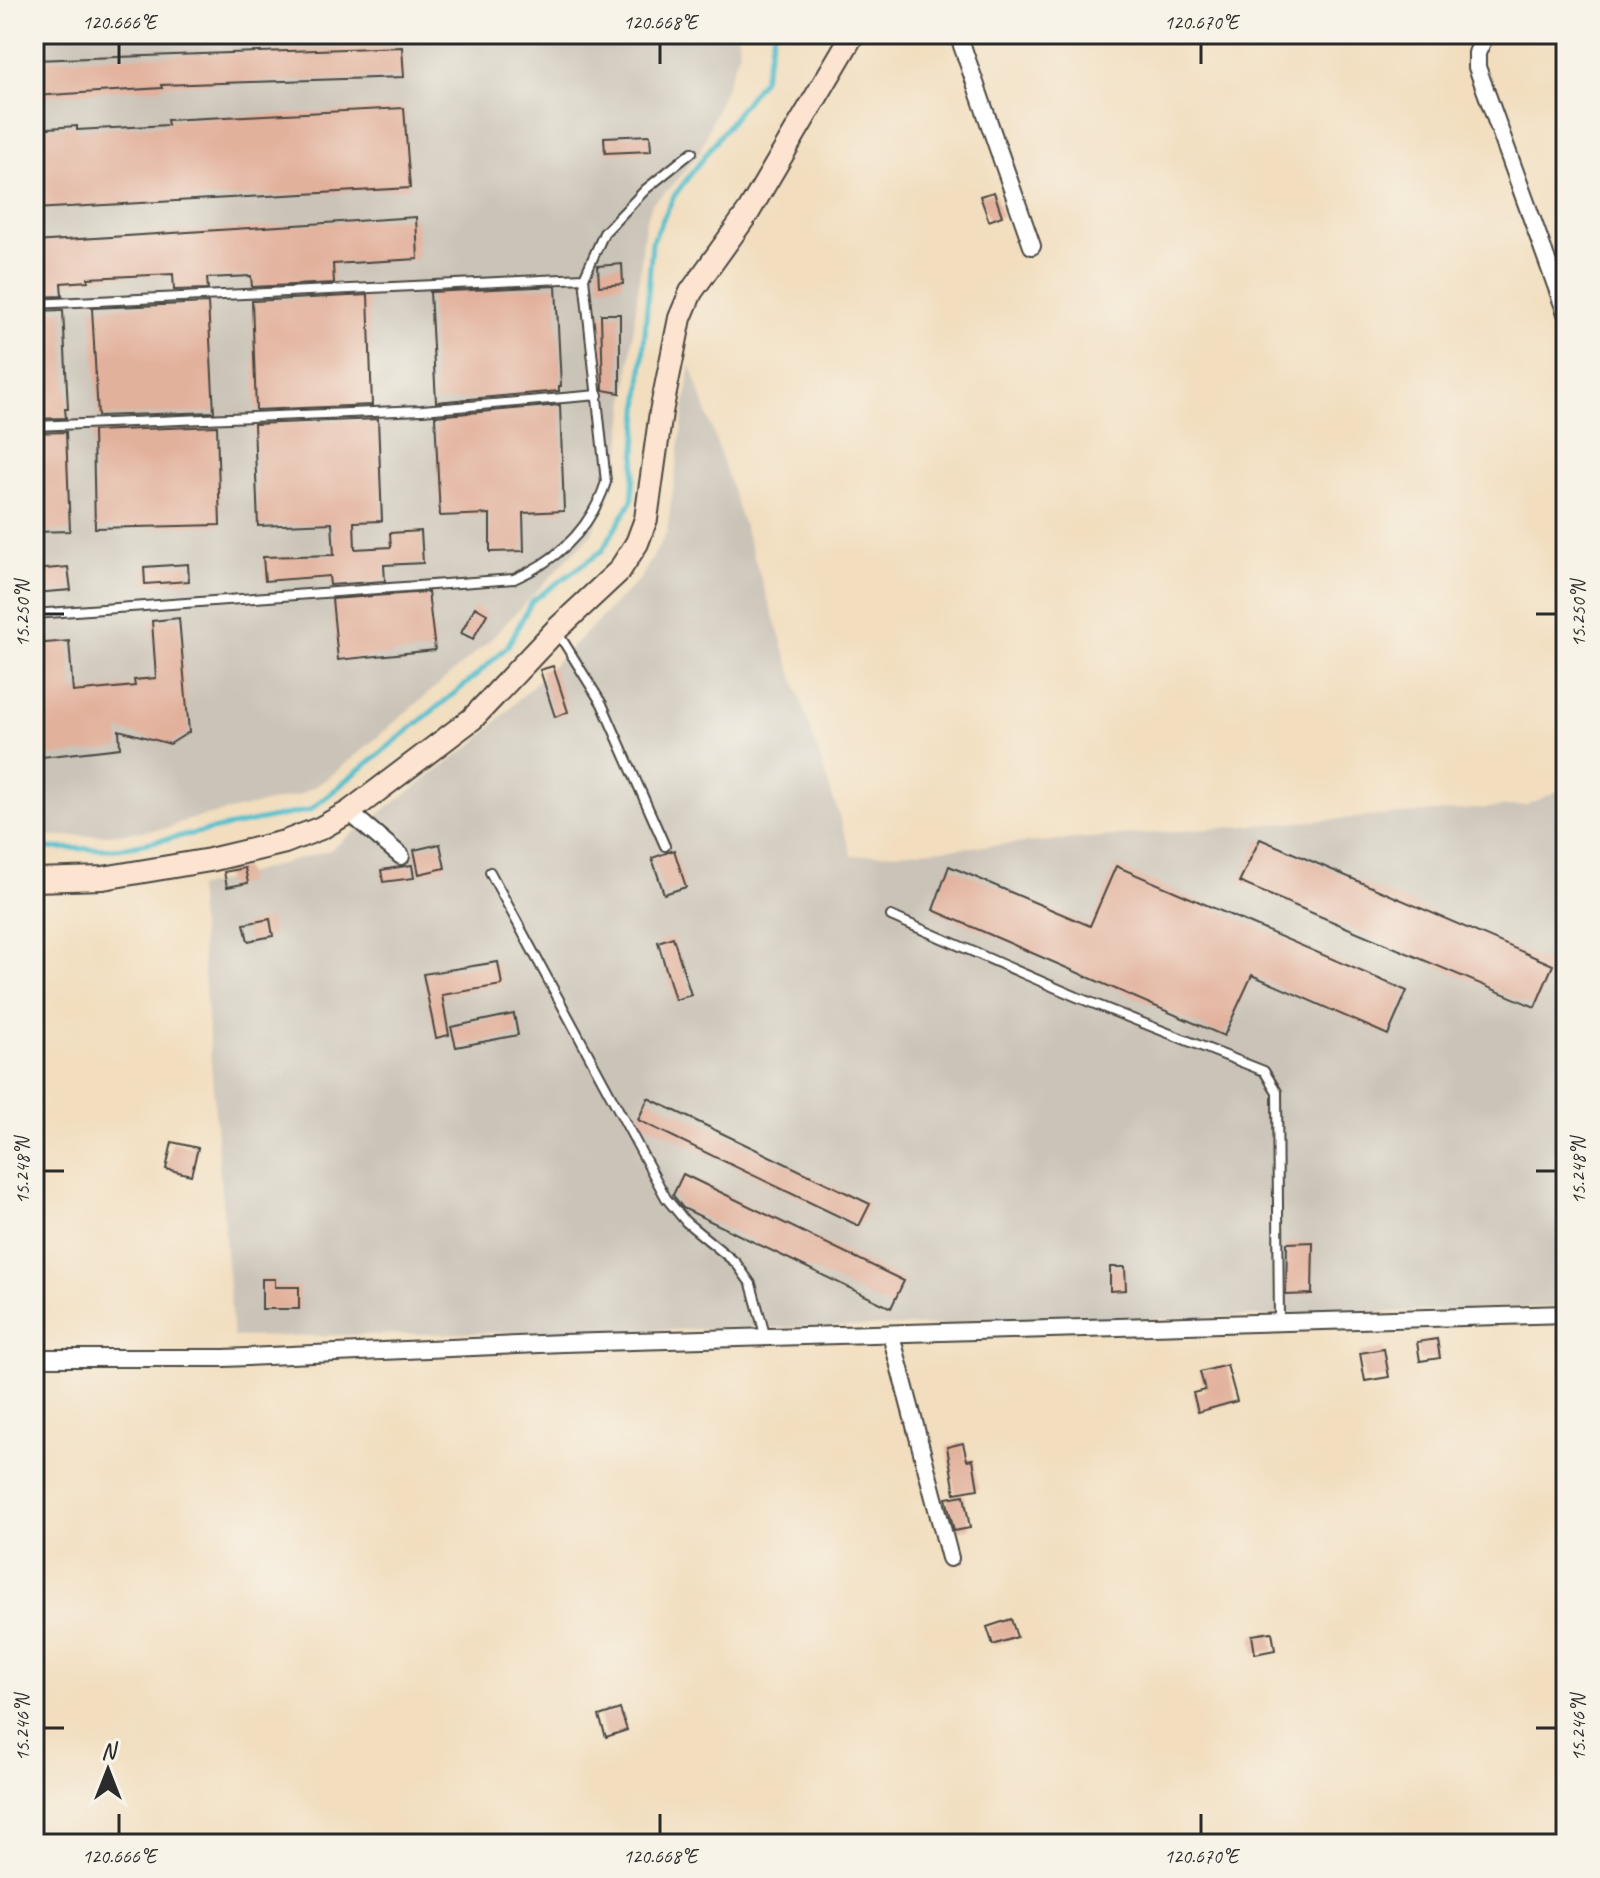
<svg xmlns="http://www.w3.org/2000/svg" width="1600" height="1878" font-family="Caveat,sans-serif">
  <rect width="100%" height="100%" fill="#f7f3e8"/>
  <filter id="ink" filterUnits="userSpaceOnUse"><feTurbulence type="fractalNoise" baseFrequency=".0125" numOctaves="2"/><feDisplacementMap in="SourceGraphic" scale="16" xChannelSelector="R" yChannelSelector="G"/><feConvolveMatrix kernelMatrix="1 2 1 2 8 2 1 2 1" color-interpolation-filters="sRGB"/></filter>
  <filter id="wash" filterUnits="userSpaceOnUse"><feTurbulence type="fractalNoise" baseFrequency=".006" numOctaves="4" result="noise"/><feDisplacementMap in="SourceGraphic" scale="32" xChannelSelector="R" yChannelSelector="G"/><feGaussianBlur stdDeviation="1.8" result="paint"/><feColorMatrix in="noise" values="0 0 0 0 0 0 0 0 0 0 0 0 0 0 0 0 0 1.4 0 .05"/><feComposite in="paint" operator="in"/></filter>
  <g filter="url(#wash)">
    <rect width="100%" height="100%" fill="#f2debf"/>
    <path fill="#cac3b8" d="M34,34H737L740,51L699,153L671,187L653,202L645,223L618,474L592,533L487,643L367,746L324,781L297,796L183,821L169,828L109,835L34,837Z
      M691,365L852,856L1527,805L1566,787V1307L959,1325L233,1337L197,888L330,850L476,742L641,578L667,532Z"/>
    <g fill="none" stroke-linecap="round" stroke-linejoin="round">
      <path stroke="#53bfcc" stroke-width="5" d="M34,848L117,849L310,810L472,679L507,647L532,601L602,551L632,500L652,242L674,196L763,79L774,34"/>
    </g>
    <g id="blocks">
      <path fill="#e2b19c" d="M402,47L404,77L161,85L162,88L34,96V60Z
        M404,108L410,188L34,209V129L77,126V130L168,125L167,120Z
        M650,135L651,151L605,153L604,137Z
        M994,192L1002,216L989,221L980,196Z
        M416,217L418,259L333,264L334,283L252,287L251,276L207,278L208,289L174,290L173,274L88,278V281L61,283L62,296L34,297V242Z
        M622,264L623,284L599,286L598,266Z
        M556,286L561,386H559V391L436,402L430,292Z
        M368,295L372,405L256,410L252,301Z
        M208,303L214,412L98,416L92,308Z
        M63,310L68,409H65L66,418L34,419V311Z
        M601,314H620V393L603,390Z
        M560,405L564,511L523,513L524,551L490,552V514L440,516L435,416Z
        M378,419L382,521L354,522L355,549L391,547L390,533L421,531L423,563L384,565L385,581L330,585L329,576L265,581L263,557L334,555L332,523L258,526L254,424Z
        M217,426L220,525L95,528L93,431Z
        M66,432L70,531L34,532V433Z
        M188,564L189,581L145,584L144,567Z
        M68,567L71,590L34,593V570Z
        M428,592L435,650L338,660L332,599Z
        M475,607L487,614L473,639L461,633Z
        M179,618L189,732L170,744L119,730L120,748L34,758V644L69,641L73,692L135,686L134,680L156,678L152,621Z
        M553,666L568,712L555,717L540,670Z
        M1260,839L1553,965L1535,1007L1239,882Z
        M440,844L445,868L419,874L414,850Z
        M674,850L686,887L664,894L652,858Z
        M412,865L414,878L383,882L381,870Z
        M949,866L1090,926L1116,866L1407,991L1388,1035L1252,975L1224,1036L933,910Z
        M245,868L248,883L227,887L224,872Z
        M270,919L273,936L248,941L244,924Z
        M673,937L691,995L675,1000L658,942Z
        M498,962L502,985L442,995L449,1035L436,1038L423,974Z
        M514,1014L518,1035L456,1047L451,1027Z
        M648,1098L870,1204L859,1226L638,1120Z
        M172,1142L198,1148L191,1175L166,1169Z
        M683,1174L904,1281L891,1308L683,1208L673,1195Z
        M1313,1242L1312,1294L1286,1295L1287,1243Z
        M1110,1267H1125L1126,1290L1110,1291Z
        M262,1279H275V1287H299V1309H262Z
        M1437,1339L1440,1358L1420,1361L1417,1342Z
        M1384,1349L1389,1377L1365,1381L1360,1353Z
        M1227,1365L1237,1401L1198,1412L1193,1393L1205,1390L1200,1372Z
        M963,1443L967,1460L973,1459L978,1489L955,1493L947,1447Z
        M964,1495L970,1528L954,1531L946,1498Z
        M1011,1619L1017,1637L993,1645L987,1627Z
        M1272,1632L1275,1650L1255,1654L1252,1635Z
        M620,1709L627,1730L606,1737L599,1716Z"/>
    </g>
  </g>
  <g filter="url(#ink)">
    <use href="#blocks" fill-opacity="0" stroke="#494641" stroke-width="2"/>
    <g fill="none" stroke-linecap="round" stroke-linejoin="round">
      <g stroke="#494641" stroke-width="12">
        <path id="lane" d="M34,304L584,278
          M34,426L422,410L598,395
          M34,614L514,579C558,560 591,528 606,482L584,278L604,233L646,189L692,152
          M558,633L602,704L665,846
          M490,872L666,1198L686,1222L736,1263L751,1284L766,1338
          M891,916L1077,997L1264,1071L1277,1092L1279,1322"/>
      </g>
      <g stroke="#494641" stroke-width="20">
        <path id="street" d="M958,34L1032,246
          M1486,34L1477,53V67L1566,313
          M349,812L401,856
          M891,1335L950,1558
          M34,1358H224L563,1343L1566,1314"/>
      </g>
      <g stroke="#494641" stroke-width="26">
        <path id="secondary" d="M34,880L103,878L210,860L285,842L321,828L349,812L472,719L556,630L619,571L637,543L646,519L661,412L680,318L691,292L749,211L853,34"/>
      </g>
      <use href="#lane" stroke="#fff" stroke-width="8"/>
      <use href="#street" stroke="#fff" stroke-width="16"/>
      <use href="#secondary" stroke="#fde4d1" stroke-width="22"/>
    </g>
  </g>
  <path fill="none" stroke="#2b2b2b" stroke-width="3" d="M119,44V64M660,44V64M1201,44V64M44,614H64M1536,614H1556M44,1171H64M1536,1171H1556M44,1728H64M1536,1728H1556M119,1814V1834M660,1814V1834M1201,1814V1834"/>
  <rect width="1600" height="1878" fill="none" stroke="#f7f3e8" stroke-width="88"/>
  <g transform="translate(108 1770)" stroke="#f7f3e8" stroke-width="6" paint-order="stroke">
  <path d="M0-6L14 30L0 20L-14 30Z" fill="#2b2b2b"/>
  <text y="-12" font-size="22" font-weight="bold" text-anchor="middle" fill="#2b2b2b">N</text>
  </g>
  <rect x="44" y="44" width="1512" height="1790" fill="none" stroke="#2b2b2b" stroke-width="3"/>
  <g font-size="20" text-anchor="middle" fill="#2b2b2b">
    <text x="119" y="29">120.666°E</text>
    <text x="660" y="29">120.668°E</text>
    <text x="1201" y="29">120.670°E</text>
    <text transform="translate(22 614) rotate(-90)" y="7">15.250°N</text>
    <text transform="translate(1578 614) rotate(-90)" y="7">15.250°N</text>
    <text transform="translate(22 1171) rotate(-90)" y="7">15.248°N</text>
    <text transform="translate(1578 1171) rotate(-90)" y="7">15.248°N</text>
    <text transform="translate(22 1728) rotate(-90)" y="7">15.246°N</text>
    <text transform="translate(1578 1728) rotate(-90)" y="7">15.246°N</text>
    <text x="119" y="1863">120.666°E</text>
    <text x="660" y="1863">120.668°E</text>
    <text x="1201" y="1863">120.670°E</text>
  </g>
</svg>
